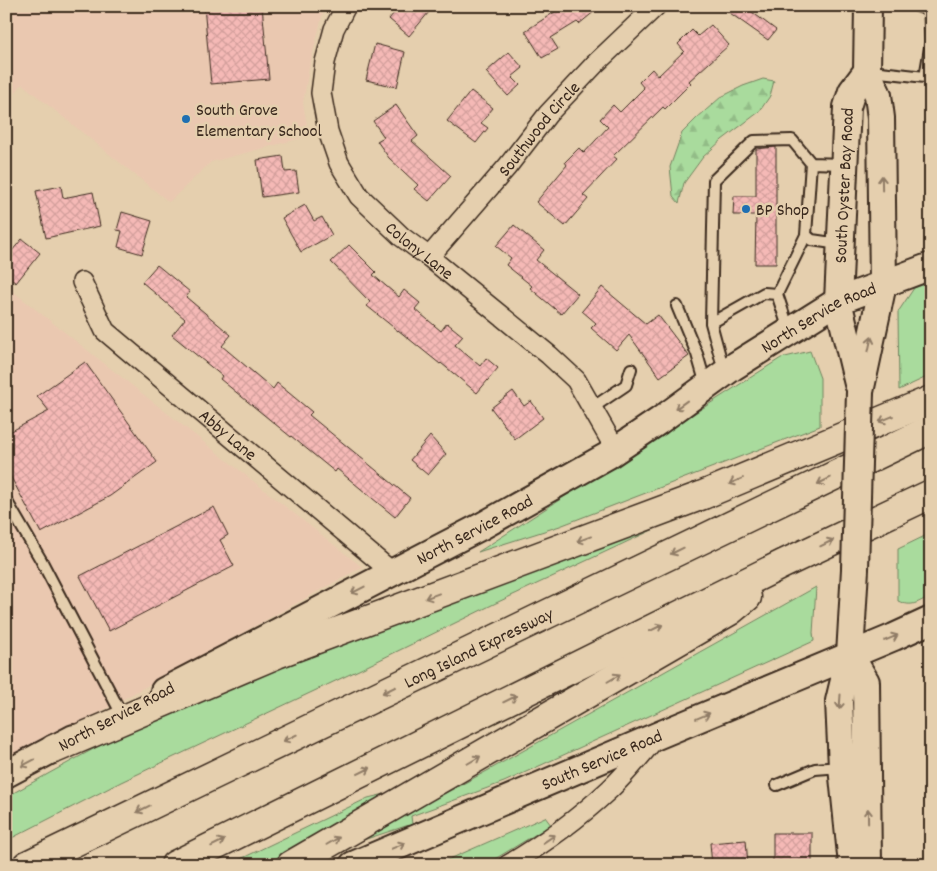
<svg xmlns="http://www.w3.org/2000/svg" width="937" height="871" font-family="Dekko,sans-serif">
  <defs>
    <pattern id="forest-firs" width="22" height="20" patternUnits="userSpaceOnUse" patternTransform="scale(1.25)"><rect width="22" height="20" fill="#a9db9d"/><path d="M5 1l3.5 6h-7zM16 11l3.5 6h-7z" fill="#92bc87"/></pattern>
    <pattern id="building-cross-hatch" width="8" height="8" patternUnits="userSpaceOnUse" patternTransform="scale(1.25)"><rect width="8" height="8" fill="#f5b9b6"/><path d="M0 0l8 8M0 8l8-8" fill="none" stroke="#d39f9c"/></pattern>
  </defs>
  <rect width="100%" height="100%" fill="#e5cfae"/>
  <filter id="ink" filterUnits="userSpaceOnUse"><feTurbulence type="fractalNoise" baseFrequency=".02" numOctaves="2"/><feDisplacementMap in="SourceGraphic" scale="10" xChannelSelector="R" yChannelSelector="G"/><feConvolveMatrix kernelMatrix="1 2 1 2 8 2 1 2 1" color-interpolation-filters="sRGB"/></filter>
  <g filter="url(#ink)">
    <path fill="#eac8b0" d="M6,6H328L323,13L309,68L303,103L309,136L211,162L169,202L22,84L6,105Z
      M6,286L362,567L6,764Z"/>
    <path fill="#a9db9d" stroke="#72825e" d="M931,282V375L899,390L898,312L914,288Z
      M810,351L820,378V426L560,526L478,552L781,358Z
      M710,503L496,603L363,668L121,782L6,841V797L97,747L248,674Z
      M931,533V596C917,602 913,608 898,601V549Z
      M816,587L813,633L814,641L504,782L411,816L412,824L348,845L487,771Z
      M385,794L373,805L263,865H228L368,798Z
      M545,817L551,825L485,865H436Z"/>
    <path fill="url(#forest-firs)" stroke="#72825e" d="M763,79L774,81L770,96L759,112L722,140L703,157L684,183L679,203L673,196L670,167L682,133L697,118L721,97L743,86Z"/>
    <path fill="url(#building-cross-hatch)" stroke="#3b2a1e" d="M204,6H262L269,79L211,84Z
      M400,6H434L409,36L389,19Z
      M564,6H601L579,24L577,22L551,38L558,49L542,58L525,31Z
      M720,6H744L776,30L768,40Z
      M711,25L729,45L689,81L691,83L665,109L663,107L613,156L617,159L583,195L588,199L565,226L536,202L567,165L565,162L579,148L584,153L608,127L600,119L613,105L620,112L644,88L639,82L652,69L658,76L684,51L678,44L692,30L698,36Z
      M375,44L405,52L397,87L366,80Z
      M509,52L523,68L512,77L520,85L508,96L486,72Z
      M471,91L493,108L481,123L488,128L476,143L447,121Z
      M396,105L418,136L412,141L451,176L429,201L414,189L418,185L389,158L377,141L384,137L373,121Z
      M776,147V264H755L756,215H733L734,196H756V149Z
      M283,156L285,172L296,171L299,192L262,197L257,160Z
      M61,186L63,198L93,192L100,226L46,238L36,191Z
      M305,205L314,221L322,217L332,235L301,252L282,218Z
      M122,212L152,221L142,254L118,247L122,231L117,230Z
      M514,225L544,250L536,260L578,294L561,314L530,288L532,286L506,265L511,258L496,246Z
      M22,239L40,253L16,283L6,275V258Z
      M349,245L376,272L373,275L399,297L404,290L420,303L415,309L441,331L447,323L463,336L455,345L480,366L486,358L498,368L477,393L441,363L440,364L398,330V331L367,306L370,302L331,262Z
      M157,265L190,292L186,297L231,335L222,346L273,389L277,383L312,412L309,415L410,498L395,517L337,469L335,472L291,436V437L220,379L222,376L172,335L185,319L142,282Z
      M602,287L646,324L658,315L689,356L660,377L629,335L616,350L591,328L596,323L582,311Z
      M85,362L157,462L110,496L41,533L6,468V434L49,411L37,396Z
      M513,391L524,406L531,401L543,418L515,439L491,408Z
      M430,436L446,454L428,475L410,460Z
      M214,507L228,535L220,540L234,566L109,631L80,576Z
      M773,833H812V865H773Z
      M746,840L748,865H712L710,843Z"/>
    <g fill="none" stroke-linecap="round" stroke-linejoin="round">
      <g stroke="#3b2a1e" stroke-width="14">
        <path id="service" d="M871,71L925,77L931,42L929,10L917,6
          M811,163L806,235L812,240L839,244
          M777,294L806,235
          M677,306L697,354L706,385
          M711,323L764,293L777,294L789,330
          M724,371L711,323L714,180L754,141L792,140L811,163L843,164
          M592,408L626,385L631,369
          M6,500L41,560L121,713
          M777,785L815,769L841,767"/>
      </g>
      <g stroke="#3b2a1e" stroke-width="22">
        <g id="minor">
          <path id="s1" d="M346,6L334,29L325,62L321,93L328,131L339,163L359,196L402,237L429,257L549,355L576,380L616,450"/>
          <path id="s2" d="M429,257L507,167L548,114L595,64L656,6"/>
          <path id="s3" d="M82,282L105,331L392,572"/>
          <path d="M508,865C545,843 579,818 610,789C626,774 640,756 654,740"/>
        </g>
      </g>
      <g stroke="#3b2a1e" stroke-width="30">
        <g id="secondary">
          <path id="s4" d="M858,384L838,301L847,107L852,91L867,71"/>
          <path d="M860,392L883,284L881,118L878,95L867,71L868,6"/>
          <path d="M850,655L866,682L868,865"/>
          <path id="s5" d="M164,691L482,526L607,456L659,421L733,367L838,301L931,266"/>
          <path d="M6,774L74,738"/>
          <path id="s6" d="M353,865L659,735L894,637L931,620"/>
          <path d="M852,865L842,767L839,701L850,655L855,569"/>
        </g>
      </g>
      <g stroke="#3b2a1e" stroke-width="31">
        <g id="motorway">
          <path d="M54,749L277,654L703,495L931,400"/>
          <path id="s7" d="M27,865L931,429"/>
          <path d="M175,865L783,564L931,494"/>
          <path d="M291,865L730,611L747,597"/>
        </g>
      </g>
      <use href="#service" stroke="#e5cfae" stroke-width="10"/>
      <use href="#minor" stroke="#e5cfae" stroke-width="19"/>
      <use href="#secondary" stroke="#e5cfae" stroke-width="26"/>
      <use href="#motorway" stroke="#e5cfae" stroke-width="28"/>
      <g stroke="#3b2a1e" stroke-width="30" stroke-linecap="butt">
        <path id="secondary-bridge" d="M855,569L860,392"/>
      </g>
      <use href="#secondary-bridge" stroke="#e5cfae" stroke-width="26"/>
    </g>
    <defs><path id="oneway-shaft" d="M-6 0H5M1.5-3L5.5 0L1.5 3" fill="none" stroke-width="1.6" stroke-linecap="round" stroke-linejoin="round" transform="scale(1.25)"/></defs>
    <g stroke="#907c66">
      <use href="#oneway-shaft" transform="translate(882 183) rotate(-91)"/>
      <use href="#oneway-shaft" transform="translate(870 344) rotate(-78)"/>
      <use href="#oneway-shaft" transform="translate(681 405) rotate(144)"/>
      <use href="#oneway-shaft" transform="translate(886 419) rotate(157)"/>
      <use href="#oneway-shaft" transform="translate(736 481) rotate(157)"/>
      <use href="#oneway-shaft" transform="translate(824 481) rotate(154)"/>
      <use href="#oneway-shaft" transform="translate(584 539) rotate(160)"/>
      <use href="#oneway-shaft" transform="translate(827 543) rotate(-26)"/>
      <use href="#oneway-shaft" transform="translate(677 551) rotate(154)"/>
      <use href="#oneway-shaft" transform="translate(358 590) rotate(153)"/>
      <use href="#oneway-shaft" transform="translate(432 596) rotate(160)"/>
      <use href="#oneway-shaft" transform="translate(656 628) rotate(-26)"/>
      <use href="#oneway-shaft" transform="translate(891 638) rotate(-23)"/>
      <use href="#oneway-shaft" transform="translate(614 678) rotate(-30)"/>
      <use href="#oneway-shaft" transform="translate(389 690) rotate(154)"/>
      <use href="#oneway-shaft" transform="translate(510 699) rotate(-26)"/>
      <use href="#oneway-shaft" transform="translate(840 702) rotate(94)"/>
      <use href="#oneway-shaft" transform="translate(703 716) rotate(-23)"/>
      <use href="#oneway-shaft" transform="translate(290 738) rotate(154)"/>
      <use href="#oneway-shaft" transform="translate(474 760) rotate(-30)"/>
      <use href="#oneway-shaft" transform="translate(28 763) rotate(152)"/>
      <use href="#oneway-shaft" transform="translate(364 771) rotate(-26)"/>
      <use href="#oneway-shaft" transform="translate(143 809) rotate(154)"/>
      <use href="#oneway-shaft" transform="translate(868 816) rotate(-91)"/>
      <use href="#oneway-shaft" transform="translate(549 839) rotate(-34)"/>
      <use href="#oneway-shaft" transform="translate(333 841) rotate(-30)"/>
      <use href="#oneway-shaft" transform="translate(218 843) rotate(-26)"/>
      <use href="#oneway-shaft" transform="translate(398 846) rotate(-23)"/>
    </g>
  </g>
  <g fill="#1f6fb2" stroke="#e5cfae" stroke-width="2">
    <circle cx="186" cy="119" r="5"/>
    <circle cx="746" cy="209" r="5"/>
  </g>
  <g text-anchor="middle" stroke-width="5" stroke-linejoin="round" paint-order="stroke">
    <g font-size="18" fill="#3b2a1e" stroke="#e5cfae" text-anchor="start">
      <text x="196" y="115">South Grove<tspan x="196" dy="21">Elementary School</tspan></text>
      <text x="756" y="215">BP Shop</text>
    </g>
    <g font-size="18" fill="#3b2a1e" stroke="#e5cfae">
      <text dy="6" stroke="none"><textPath href="#s2" startOffset="169">Southwood Circle</textPath></text>
      <text dy="6" stroke="none"><textPath href="#s4" startOffset="201">South Oyster Bay Road</textPath></text>
      <text dy="6" stroke="none"><textPath href="#s1" startOffset="284">Colony Lane</textPath></text>
      <text dy="6" stroke="none"><textPath href="#s5" startOffset="755">North Service Road</textPath></text>
      <text dy="6" stroke="none"><textPath href="#s3" startOffset="215">Abby Lane</textPath></text>
      <text dy="6" stroke="none"><textPath href="#s5" startOffset="350">North Service Road</textPath></text>
      <text dy="6" stroke="none"><textPath href="#s7" startOffset="501">Long Island Expressway</textPath></text>
      <text transform="translate(116 716) rotate(-28)" y="6">North Service Road</text>
      <text dy="6" stroke="none"><textPath href="#s6" startOffset="270">South Service Road</textPath></text>
    </g>
  </g>
  <rect width="937" height="871" fill="none" stroke="#e5cfae" stroke-width="25"/>
  <rect x="12" y="12" width="912" height="846" fill="none" stroke="#3b2a1e" stroke-width="2" filter="url(#ink)"/>
</svg>
